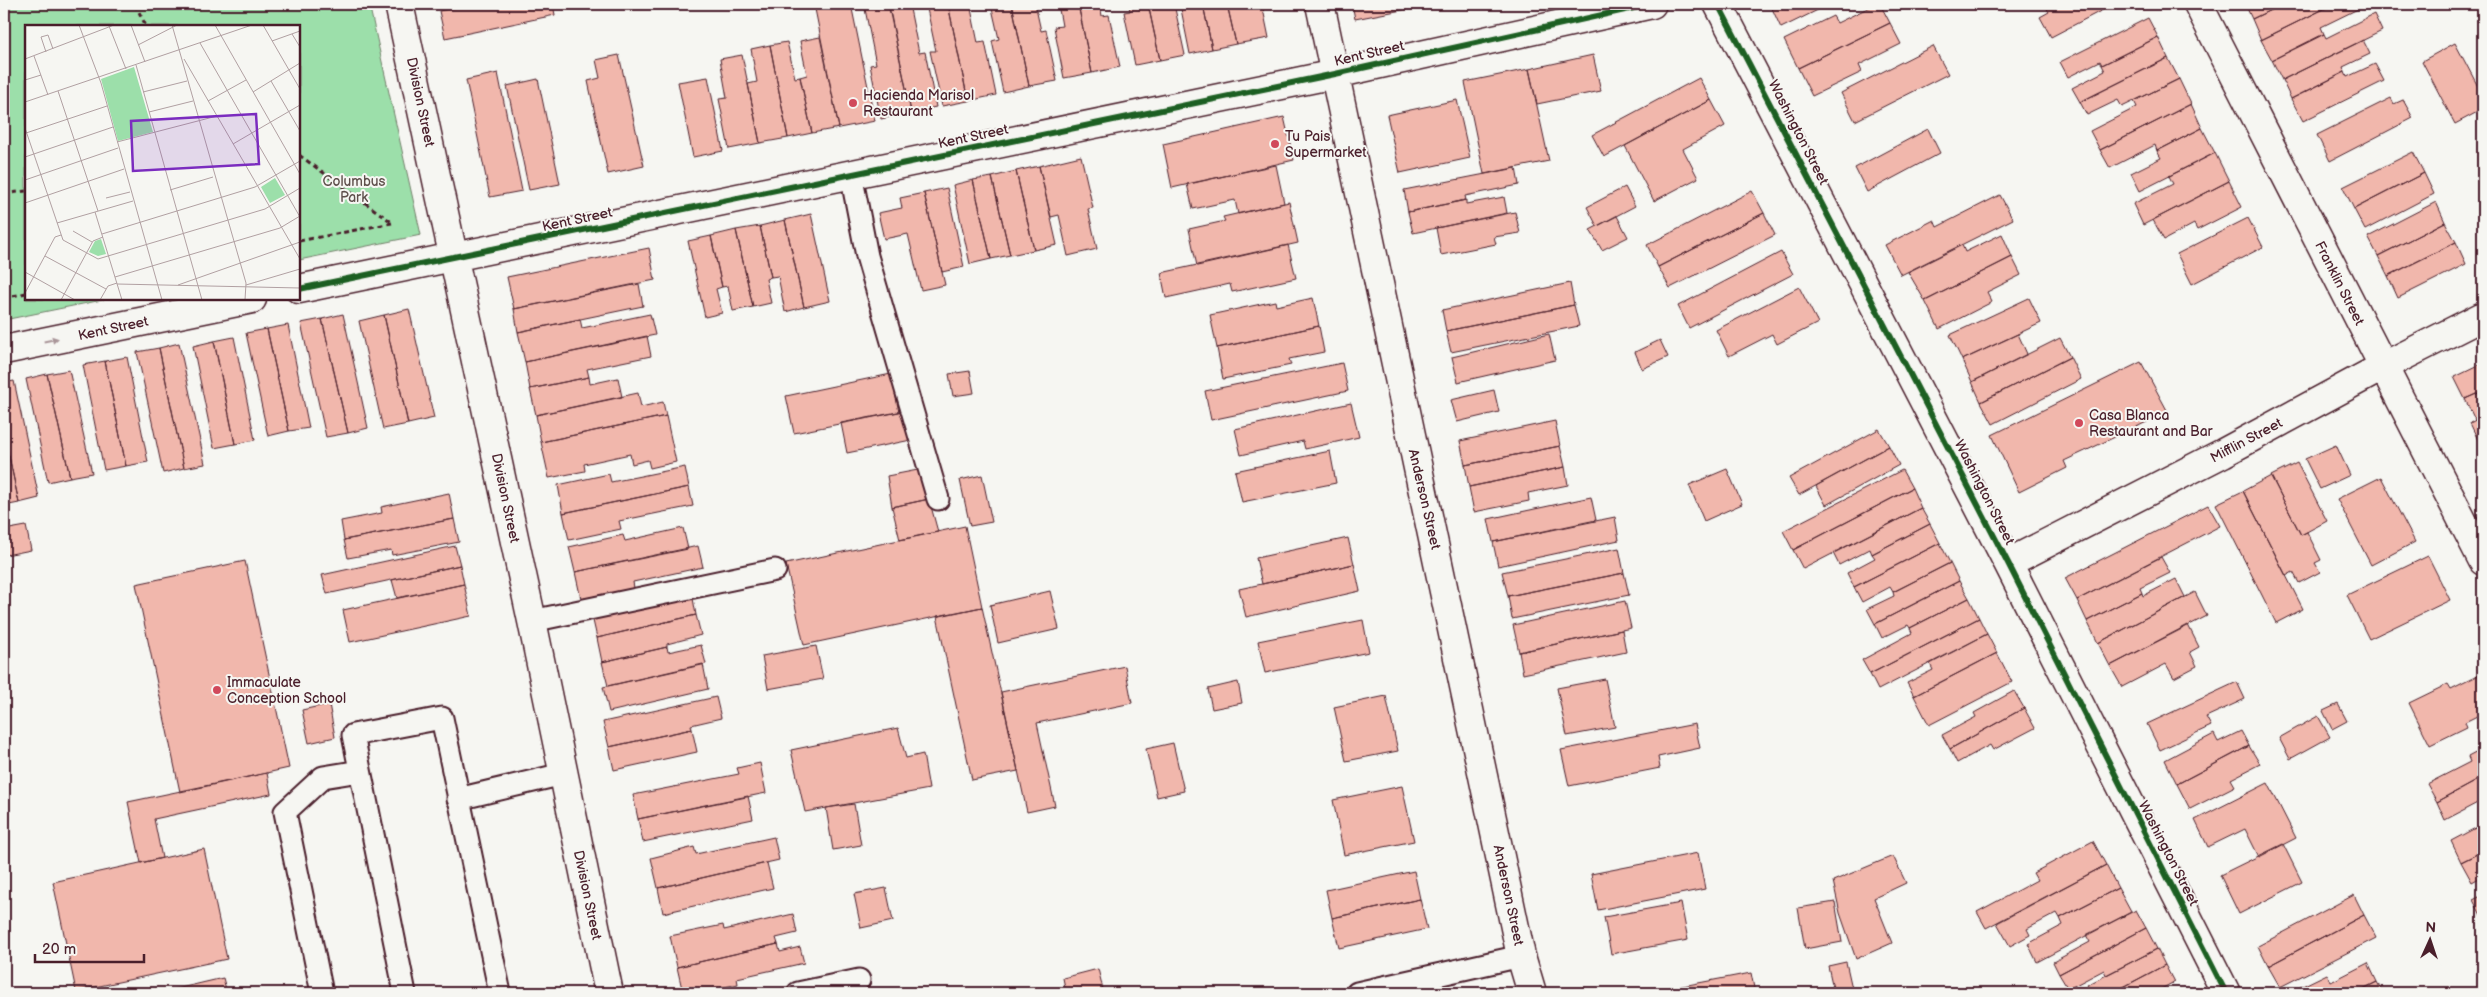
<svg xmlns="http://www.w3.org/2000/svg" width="2487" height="997" font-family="'Balsamiq Sans',sans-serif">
  <rect width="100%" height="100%" fill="#f6f6f2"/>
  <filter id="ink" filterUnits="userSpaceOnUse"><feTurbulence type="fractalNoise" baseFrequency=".02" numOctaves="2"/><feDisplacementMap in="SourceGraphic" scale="10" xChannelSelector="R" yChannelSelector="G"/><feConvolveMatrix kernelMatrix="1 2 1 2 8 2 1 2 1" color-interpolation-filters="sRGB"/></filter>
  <g filter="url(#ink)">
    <path fill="#9cdfaa" stroke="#737f6a" d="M4,4H369L421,235L299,260V26H26V299H107L4,320Z"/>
    <path fill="#f1b7ac" stroke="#4a1f2b" d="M474,4H491L492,7L506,4H553L555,15L445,38L439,11Z
      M814,4H851L875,121L839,128Z
      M864,4H888L911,112L881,119L870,65L876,64Z
      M900,4H909L919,53L925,52L936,107L911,112L889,6Z
      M926,4H948L968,101L942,106L930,51H936Z
      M948,4H970L978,43L985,42L996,95L968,101Z
      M991,4H1012L1029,86L1003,92L992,41L999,39Z
      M1012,4H1035L1041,31L1046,30L1057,81L1029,86Z
      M1058,4H1078L1092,73L1064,78L1054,27L1062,26Z
      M1078,4H1100L1102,16L1109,15L1120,67L1092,73Z
      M1129,4H1148L1160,60L1135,65L1124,12L1130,11Z
      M1148,4H1174L1185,55L1160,60Z
      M1180,4H1203L1212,49L1190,54Z
      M1203,4H1227L1236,44L1212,49Z
      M1227,4H1262L1269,38L1236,44Z
      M1352,4H1433L1355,19Z
      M1770,4H1830L1781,28Z
      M1876,4H1880L1890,23L1798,68L1784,40L1833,16L1837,23Z
      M2044,4H2114L2051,37L2040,17L2049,12Z
      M2245,4H2283L2252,19Z
      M2283,4H2334L2261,40L2252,19Z
      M2334,4L2366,5L2321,27L2324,34L2272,60L2261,40Z
      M2374,14L2382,31L2282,80L2272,60L2324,34L2326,38Z
      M2148,18L2158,37L2102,65L2100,61L2068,77L2060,62Z
      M1890,23L1901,44L1859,65L1862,72L1812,96L1798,68Z
      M820,37L839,128L812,133L800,77L807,75L800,41Z
      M2158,37L2168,58L2080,102L2072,88L2105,71L2102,65Z
      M2363,40L2370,54L2343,67L2345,72L2291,99L2282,80Z
      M787,42L795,78L800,77L812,133L788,138L770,45Z
      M2455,43L2483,96V109L2455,124L2422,61Z
      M770,45L788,138L760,143L748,84L757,82L751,49Z
      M1933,46L1948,74L1855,121L1841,93Z
      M619,55L644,166L608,174L588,81L600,78L596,60Z
      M742,55L760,143L729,149L719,99L727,98L720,59Z
      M1593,55L1601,91L1537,104L1529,69Z
      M2168,58L2179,79L2122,107L2118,100L2087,115L2080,102Z
      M2375,64L2384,81L2303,121L2291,99L2345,72L2347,77Z
      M1529,69L1549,161L1484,174L1465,82Z
      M498,73L522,191L490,197L466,80Z
      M708,77L723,151L693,157L678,82Z
      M1699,78L1711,100L1604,157L1592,135Z
      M538,79L560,184L529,190L507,86Z
      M2179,79L2191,104L2100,150L2090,131L2137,107L2134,101Z
      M2391,98L2394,104L2403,100L2413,118L2330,161L2317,135Z
      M1457,100L1470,158L1400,173L1387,115Z
      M1711,100L1725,126L1683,149L1698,178L1654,201L1625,146Z
      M2191,104L2202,128L2157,151L2155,145L2110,168L2100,150Z
      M1284,117L1294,160L1172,188L1163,144Z
      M2202,128L2215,153L2140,191L2131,173L2161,158L2157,151Z
      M1928,129L1940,153L1867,192L1855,168Z
      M2413,152L2424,173L2354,209L2343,187Z
      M2215,153L2229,181L2143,225L2133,204L2173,184L2169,176Z
      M1081,156L1093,208L1088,209L1097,249L1068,256L1059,215L1051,217L1039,166Z
      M1276,165L1284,203L1238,214L1235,200L1193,209L1187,184Z
      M1039,166L1057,245L1034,250L1016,171Z
      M1516,168L1519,185L1465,196L1466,200L1408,212L1404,190Z
      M1016,171L1034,250L1010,255L992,177Z
      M2424,173L2434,194L2365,230L2354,209Z
      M992,177L1010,255L991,259L973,180Z
      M973,180L991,259L970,264L953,185Z
      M2229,181L2242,207L2197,230L2194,224L2164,240L2153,220Z
      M1625,187L1635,206L1597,226L1587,207Z
      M947,188L964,267L942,272L924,193Z
      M1752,191L1764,213L1658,267L1647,245Z
      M924,193L945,285L921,290L908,234L884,239L878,213L902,208L900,198Z
      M2000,195L2013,219L1901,275L1885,245L1934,220L1937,227Z
      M1504,197L1507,213L1413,233L1408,212L1466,200V204Z
      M1289,202L1298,243L1197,266L1189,229L1225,221L1223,217Z
      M2436,202L2445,222L2378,256L2368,237Z
      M1515,212L1520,233L1494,237L1496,244L1441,255L1436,228Z
      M1764,213L1775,235L1670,288L1658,267Z
      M811,214L830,301L804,307L785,220Z
      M1617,216L1628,237L1602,250L1590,230Z
      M2248,218L2263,247L2192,284L2177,254Z
      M785,220L804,307L785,312L778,276L771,277L760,226Z
      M2445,222L2456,242L2388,276L2378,256Z
      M760,226L771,277L766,279L771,303L753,307L736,230Z
      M736,230L753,307L733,311L728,286L722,287L711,236Z
      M2002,234L2012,257L1925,301L1908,272L1962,245L1965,252Z
      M711,236L722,287L716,289L722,313L705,317L688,241Z
      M2456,242L2466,264L2398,298L2388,276Z
      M1288,245L1296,278L1232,292L1230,284L1166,298L1161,273Z
      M649,248L655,280L514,309L507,277Z
      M1781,252L1793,274L1689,328L1678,306Z
      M2012,257L2021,275L1987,292L1992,302L1939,329L1925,301Z
      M1570,283L1574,305L1446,331L1442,310Z
      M639,284L643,306L518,332L514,309Z
      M1799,287L1818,323L1777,344L1772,334L1729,356L1716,330Z
      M1313,298L1319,326L1217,348L1210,315L1275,301L1276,306Z
      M2029,298L2041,323L1962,360L1950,335Z
      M1574,305L1579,326L1451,352L1446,331Z
      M409,309L434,418L408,424L384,315Z
      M343,314L368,428L348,433L322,319Z
      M650,314L655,335L525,362L518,332L580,319L582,328Z
      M384,315L408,424L383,429L359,321Z
      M322,319L348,433L326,437L301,323Z
      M288,325L309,428L289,431L267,329Z
      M1319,326L1324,352L1289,359L1291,365L1223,379L1217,348Z
      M267,329L289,431L268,436L246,333Z
      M1549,334L1555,360L1458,382L1452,357Z
      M2018,334L2027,354L1972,382L1962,360Z
      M647,336L651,356L587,369L589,377L530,389L525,362Z
      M234,337L255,440L235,444L214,341Z
      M2060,338L2070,357L1981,402L1972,382Z
      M1660,340L1668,357L1642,369L1635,352Z
      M214,341L235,444L214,448L193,346Z
      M179,343L205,464L184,468L159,348Z
      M159,348L184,468L163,473L137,352Z
      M127,357L148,462L126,466L105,361Z
      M2070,357L2081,379L1993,424L1981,402Z
      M105,361L126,466L104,470L83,365Z
      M2141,362L2168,412L2064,461L2067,468L2019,492L1992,435Z
      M1342,363L1348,391L1211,420L1205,391Z
      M2483,363V391L2465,399L2454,377Z
      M69,370L92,473L70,477L47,374Z
      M970,371L974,393L953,396L949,374Z
      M47,374L70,477L48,482L26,379Z
      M891,374L899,412L794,433L786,396Z
      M589,377L590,384L618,378L622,397L536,415L530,389Z
      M14,381L39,498L19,503L4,433V383Z
      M1494,390L1499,412L1457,422L1451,400Z
      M2483,391V416L2475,420L2465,399Z
      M638,393L641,407L663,402L666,416L541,442L536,415Z
      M1351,403L1359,437L1305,449L1303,441L1241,455L1235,429Z
      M908,410L916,439L847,453L841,423Z
      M666,416L676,462L650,468L648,460L632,464L630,454L584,464L585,471L549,478L541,442Z
      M2483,416V440L2479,442L2470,423Z
      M1555,421L1560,446L1465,465L1460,441Z
      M1879,429L1889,446L1799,495L1789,478Z
      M4,433L19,503L4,506Z
      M2336,445L2350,475L2320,489L2305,459Z
      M1560,446L1565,467L1469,487L1465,465Z
      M1889,446L1899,465L1826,505L1816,486Z
      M1330,451L1336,483L1242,502L1235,471Z
      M2297,463L2327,521L2301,535L2271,476Z
      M685,467L689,487L563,513L558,485L609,474L611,482Z
      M1565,467L1568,485L1528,493L1529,501L1474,512L1469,487Z
      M923,469L929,499L892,507L887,476Z
      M1727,469L1742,504L1704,521L1689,485Z
      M1902,470L1912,488L1793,550L1783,531Z
      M982,475L992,522L970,526L960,480Z
      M2271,476L2301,535L2307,532L2321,560L2315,563L2320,572L2299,583L2293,572L2286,576L2243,491Z
      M2381,477L2415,542L2371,565L2337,499Z
      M689,487L693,506L619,521L621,529L569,540L563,513Z
      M1912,488L1921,508L1803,569L1793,550Z
      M2243,491L2303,609L2276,623L2216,504Z
      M449,493L454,519L344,540L341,521L382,513L381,507Z
      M1591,497L1596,520L1493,542L1488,519Z
      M929,499L938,532L900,540L892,507Z
      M2208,505L2220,526L2077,600L2065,578Z
      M1921,508L1930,524L1872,554L1870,549L1839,565L1833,553Z
      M1615,517L1619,540L1498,566L1493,542Z
      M454,519L459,542L392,555L391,550L348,558L344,540Z
      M1930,524L1940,543L1854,587L1847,573L1875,558L1872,554Z
      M26,526L31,550L6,555L4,530Z
      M965,526L982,607L804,645L786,564Z
      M683,528L688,549L575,572L569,547L623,535L625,541Z
      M1348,538L1354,564L1262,584L1256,558Z
      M1940,543L1950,563L1893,592L1890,587L1862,602L1854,587Z
      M455,546L460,565L327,594L322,575Z
      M698,546L703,567L633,582L634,588L581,599L575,572Z
      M1619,548L1624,573L1508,596L1502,572Z
      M2428,556L2450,600L2369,639L2347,595Z
      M2161,557L2170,573L2140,588L2142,593L2087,621L2077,600Z
      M245,561L289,768L180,792L136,584Z
      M1950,563L1959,581L1875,624L1867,609L1894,596L1893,592Z
      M1354,564L1360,591L1246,617L1239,589Z
      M460,565L464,584L397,598L392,580Z
      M1624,573L1629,595L1512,619L1508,596Z
      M2176,579L2185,597L2098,643L2087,621L2142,593L2143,596Z
      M1959,581L1969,598L1910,628L1908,625L1882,638L1875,624Z
      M464,584L471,616L350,642L343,610Z
      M1050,591L1059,629L998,643L990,605Z
      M2195,592L2207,616L2110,666L2098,643Z
      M692,593L696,615L597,638L592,616Z
      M1969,598L1979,618L1870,674L1862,660L1912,633L1910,628Z
      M1625,601L1631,628L1519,652L1513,625Z
      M982,607L1018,771L972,780L937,616Z
      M696,615L701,635L667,644V647L602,662L597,638Z
      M1979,618L1987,634L1878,690L1870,674Z
      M1363,620L1369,652L1265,673L1258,641Z
      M2188,625L2199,647L2190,652L2197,666L2174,678L2166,664L2122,687L2110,666Z
      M1622,630L1626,652L1523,674L1519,652Z
      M1987,634L1997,653L1914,696L1907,683L1933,670L1930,664Z
      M701,645L706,664L608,686L602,662L667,647L668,652Z
      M816,646L823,679L768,689L762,656Z
      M1997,653L2012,682L1929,725L1914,696Z
      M703,664L708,689L609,712L603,687Z
      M1125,666L1132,703L1037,723L1055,806L1027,812L1001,692Z
      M2481,674L2483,679V713L2465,722L2467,727L2430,745L2409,703L2448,684L2451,689Z
      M1605,679L1615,727L1567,736L1557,688Z
      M1238,682L1242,703L1212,709L1208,689Z
      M2237,682L2245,699L2206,717L2211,726L2160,750L2147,724Z
      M2014,691L2024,708L1950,749L1942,735L1976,717L1974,713Z
      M1386,696L1398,751L1346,761L1334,707Z
      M716,697L721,718L691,725L692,729L609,747L603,722Z
      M329,704L335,737L309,743L302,710Z
      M2338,704L2347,721L2332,729L2323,711Z
      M2024,708L2035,728L1993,750L1990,745L1957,763L1950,749Z
      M2318,716L2330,737L2290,759L2279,738Z
      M1695,724L1700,748L1658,757L1660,768L1569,786L1561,750Z
      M898,728L906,758L923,754L929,789L805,812L791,750Z
      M692,729L697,752L614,770L609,747Z
      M2241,731L2249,746L2177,784L2165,760L2214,734L2218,742Z
      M1173,743L1184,791L1157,797L1146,749Z
      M2249,746L2260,764L2231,779L2235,786L2190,809L2177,784Z
      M2483,749V777L2437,802L2427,784L2470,762L2468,757Z
      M760,763L766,793L638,819L633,795L739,774L737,768Z
      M267,773L271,794L154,819L162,858L141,863L128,802Z
      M2483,777V800L2445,820L2437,802Z
      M2268,783L2296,838L2259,857L2245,829L2208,847L2195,820Z
      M1402,786L1414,841L1344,855L1333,800Z
      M748,796L753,819L643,842L638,819Z
      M854,804L861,845L833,850L826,808Z
      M2483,824V851L2461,862L2451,841Z
      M774,837L779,860L658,888L651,858L694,847L696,854Z
      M2093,841L2106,865L1986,928L1977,912L2037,880L2033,873Z
      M2283,844L2302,882L2239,914L2220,875Z
      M204,849L227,959L76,991L53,882Z
      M2483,851V876L2472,882L2461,862Z
      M1698,853L1705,889L1598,910L1591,874Z
      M1893,856L1906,883L1874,898L1892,943L1856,959L1840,913L1833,881Z
      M767,863L773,888L663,913L658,888Z
      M2106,865L2118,888L2060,918L2057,913L2027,929L2030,935L2010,946L1997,923Z
      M1414,871L1420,899L1332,918L1326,890Z
      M886,888L893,921L861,928L854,894Z
      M2118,888L2131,912L2037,962L2028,944L2063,925L2060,918Z
      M2354,895L2364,915L2268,966L2258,946Z
      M2483,895V917H2482L2473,900Z
      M1420,899L1427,929L1339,948L1332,918Z
      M1835,902L1842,942L1805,949L1798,908Z
      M1681,903L1688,940L1611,954L1604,917Z
      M2136,910L2146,928L2059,974L2053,962L2090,942L2086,935Z
      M793,914L797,933L776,938L778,944L677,967L670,936L723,925L724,930Z
      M2364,915L2376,938L2280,987L2268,966Z
      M2146,928L2157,949L2106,975L2104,970L2068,989L2059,974Z
      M778,944L780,952L800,947L804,963L737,978L738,984L697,993H683L677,967Z
      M2157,949L2165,965L2112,993H2092L2087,985Z
      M1846,962L1853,993H1834L1828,966Z
      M2368,963L2377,982L2355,993H2288L2327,974L2331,982Z
      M2165,965L2174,982L2154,993H2112Z
      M1098,969L1104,993H1066L1063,978Z
      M1751,973L1755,993H1652L1651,992Z
      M223,978L227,993H159Z
      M2377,982L2383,993H2355Z"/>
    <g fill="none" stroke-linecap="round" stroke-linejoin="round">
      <g stroke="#4a1f2b" stroke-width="25">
        <path id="service" d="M851,174L867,256L938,499
          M532,621L775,570
          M458,799L563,774
          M322,993L285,812L323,777L360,771
          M405,993L353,735L442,718L500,993
          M798,993L859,980
          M1357,993L1521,956"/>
      </g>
      <g stroke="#4a1f2b" stroke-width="31">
        <path id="minor" d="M399,4L532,621L609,993
          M1320,4L1521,956L1532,993
          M1718,4L2008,563L2226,993
          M2198,4L2483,561
          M299,289L1335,74L1652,4
          M4,350L252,299
          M2008,563L2223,453L2384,366L2483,316"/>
      </g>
      <path stroke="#4a1f2b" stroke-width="3" stroke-dasharray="5 4" stroke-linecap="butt" d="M135,4L146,26
        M299,155L393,223
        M4,194L26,191
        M299,241L392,223
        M4,298L26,293"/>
      <use href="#service" stroke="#f6f6f2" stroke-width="21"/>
      <use href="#minor" stroke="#f6f6f2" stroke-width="28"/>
      <g stroke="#f6f6f2" stroke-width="9">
        <path id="cycleway" d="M1718,4L2008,563L2226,993
          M299,289L1335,74L1652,4"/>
      </g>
      <use href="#cycleway" stroke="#1b5e20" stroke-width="6"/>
    </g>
    <defs><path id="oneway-solid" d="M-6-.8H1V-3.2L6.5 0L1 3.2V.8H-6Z" transform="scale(1.25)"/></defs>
    <use fill="#a99598" href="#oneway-solid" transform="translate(51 340) rotate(-12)"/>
  </g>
  <g fill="#d1495b" stroke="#f6f6f2" stroke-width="2">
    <circle cx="853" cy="103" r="5"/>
    <circle cx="1275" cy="144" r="5"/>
    <circle cx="2079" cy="423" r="5"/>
    <circle cx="217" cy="690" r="5"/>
  </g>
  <g text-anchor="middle" stroke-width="4" stroke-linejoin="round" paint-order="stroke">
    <g font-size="14" fill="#4a1f2b" stroke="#f6f6f2">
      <text transform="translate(1369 53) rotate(-13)" y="5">Kent Street</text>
      <text transform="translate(421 102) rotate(78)" y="5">Division Street</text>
      <text transform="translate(1799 132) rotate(63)" y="5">Washington Street</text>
      <text transform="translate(973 136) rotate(-12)" y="5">Kent Street</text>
      <text transform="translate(577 219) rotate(-12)" y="5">Kent Street</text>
      <text transform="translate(2340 283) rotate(63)" y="5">Franklin Street</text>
      <text transform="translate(113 328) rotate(-12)" y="5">Kent Street</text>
      <text transform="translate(2246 440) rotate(-28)" y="5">Mifflin Street</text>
      <text transform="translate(1985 492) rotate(63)" y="5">Washington Street</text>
      <text transform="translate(506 498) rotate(78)" y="5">Division Street</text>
      <text transform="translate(1425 499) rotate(77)" y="5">Anderson Street</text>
      <text transform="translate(2169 853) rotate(63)" y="5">Washington Street</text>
      <text transform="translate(588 895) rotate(78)" y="5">Division Street</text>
      <text transform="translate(1509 895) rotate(78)" y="5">Anderson Street</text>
    </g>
    <g font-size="14" fill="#4a1f2b" stroke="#f6f6f2" text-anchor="start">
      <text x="863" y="100">Hacienda Marisol<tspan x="863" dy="16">Restaurant</tspan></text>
      <text x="1285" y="141">Tu Pais<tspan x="1285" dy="16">Supermarket</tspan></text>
      <text x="2089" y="420">Casa Blanca<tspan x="2089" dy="16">Restaurant and Bar</tspan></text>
      <text x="227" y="687">Immaculate<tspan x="227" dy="16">Conception School</tspan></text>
    </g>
    <g font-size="14" fill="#5e4f4b" stroke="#f6f6f2">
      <text x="354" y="186">Columbus<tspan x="354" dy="16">Park</tspan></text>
    </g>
  </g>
  <g transform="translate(25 25)">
    <rect width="275" height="275" fill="#f6f6f2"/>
    <path d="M109,42L128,107L93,116L76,54ZM250,153L260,170L245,178L236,162ZM76,214L81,229L73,231L64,227L70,216Z" fill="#9cdfaa"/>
    <path fill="none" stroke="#b1a0a2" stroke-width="1" d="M54,0L76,58L137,275M106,0L120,37M147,0L221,258L220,275M190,0L275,149M238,0L275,64M84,1L101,44M267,9L275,22M247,16L275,6M175,18L275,192M113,20L152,0M21,27L16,12L23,10L28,24M9,31L23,70M0,34L89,0M159,34L275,234M111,40L177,275M0,55L16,50M246,56L275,106M33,66L73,186M118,67L162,56M228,67L275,38M183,76L221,55M0,77L227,0M124,87L168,76M0,103L38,215L73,234L240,184L275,163M1,108L82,81M92,117L192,91M208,119L275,80M0,132L88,102M0,155L93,123M145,165L188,152M81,173L105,167M0,178L99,144M70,187L97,275M32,198L108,176M48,206L67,217M77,209L230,162L275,136M20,231L81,264M0,247L50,275M90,252L255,203L275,191M92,259L275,263M153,260L275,217M221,260L275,244M0,268L30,212L36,210M36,275L68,216L78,212M75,275L83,261L92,258"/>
    <path fill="#7b2cbf" fill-opacity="0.15" stroke="#7b2cbf" stroke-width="2.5" d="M231,89L234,139L108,146L106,96Z"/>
    <rect width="275" height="275" fill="none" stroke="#4a1f2b" stroke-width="2.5"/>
  </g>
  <rect width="2487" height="997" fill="none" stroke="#f6f6f2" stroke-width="20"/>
  <rect x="10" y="10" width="2467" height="977" fill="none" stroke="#4a1f2b" stroke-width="2" filter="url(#ink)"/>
  <g transform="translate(2430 940) rotate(3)" stroke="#f6f6f2" stroke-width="4" paint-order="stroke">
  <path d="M0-4L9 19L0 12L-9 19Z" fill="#4a1f2b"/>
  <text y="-8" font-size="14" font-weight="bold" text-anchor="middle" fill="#4a1f2b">N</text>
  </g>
  <path d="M35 954v8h109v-8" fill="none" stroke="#4a1f2b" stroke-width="2.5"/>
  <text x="42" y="954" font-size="15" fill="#4a1f2b" stroke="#f6f6f2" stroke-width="4" paint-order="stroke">20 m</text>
</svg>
